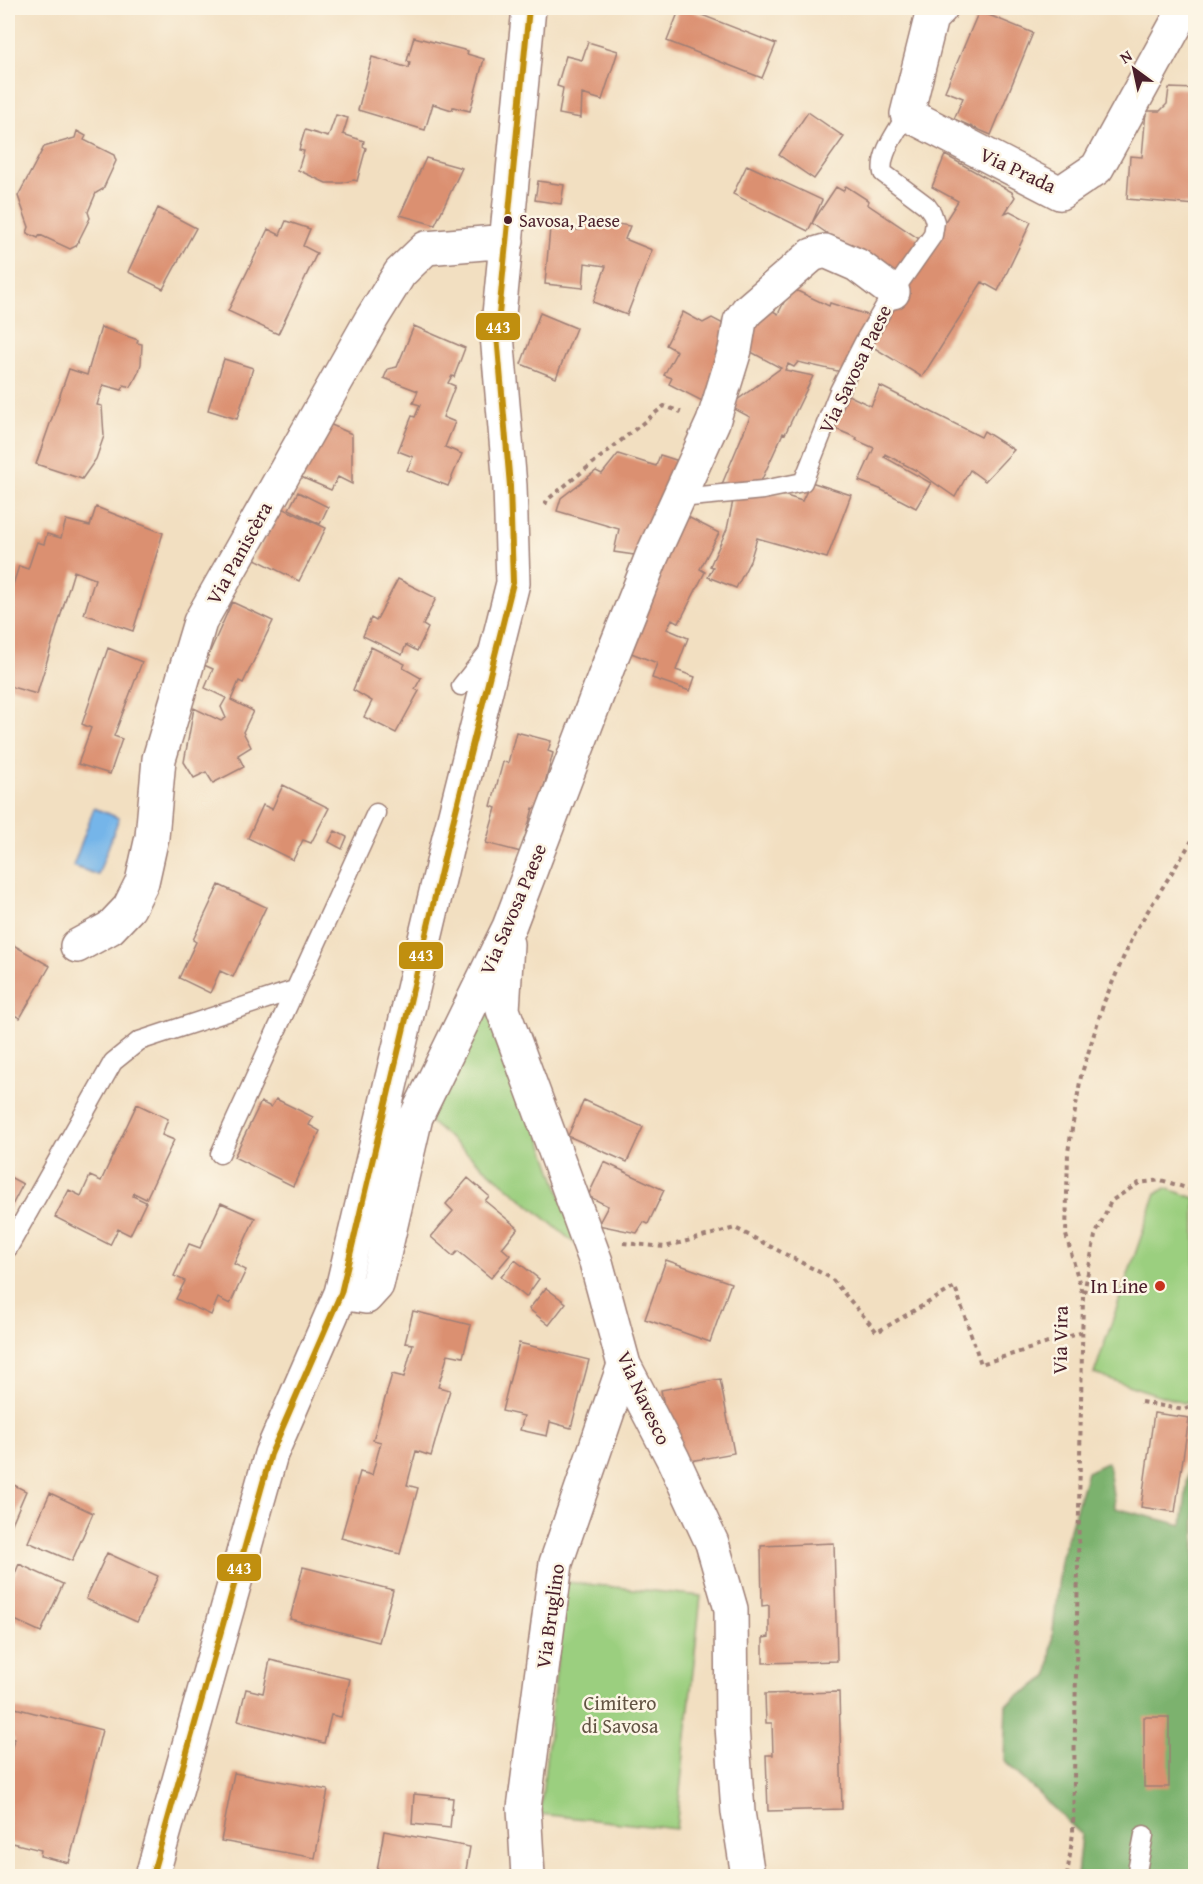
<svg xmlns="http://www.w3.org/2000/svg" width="1203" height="1884" font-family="'Gentium Book Plus',serif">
  <rect width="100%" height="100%" fill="#fcf5e5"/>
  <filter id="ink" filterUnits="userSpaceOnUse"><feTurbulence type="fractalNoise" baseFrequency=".0167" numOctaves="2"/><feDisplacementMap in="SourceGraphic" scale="12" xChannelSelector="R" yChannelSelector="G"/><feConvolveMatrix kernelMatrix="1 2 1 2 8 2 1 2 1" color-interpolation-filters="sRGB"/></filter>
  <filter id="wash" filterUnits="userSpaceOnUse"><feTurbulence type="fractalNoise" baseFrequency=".008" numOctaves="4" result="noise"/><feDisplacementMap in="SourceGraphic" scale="24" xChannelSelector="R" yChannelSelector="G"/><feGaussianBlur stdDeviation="1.35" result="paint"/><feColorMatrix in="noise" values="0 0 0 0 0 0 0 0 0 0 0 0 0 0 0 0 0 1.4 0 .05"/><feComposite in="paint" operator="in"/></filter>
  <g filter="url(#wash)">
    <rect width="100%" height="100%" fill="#f2dfc1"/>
    <path fill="#9bcf7f" stroke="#727755" stroke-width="1.5" d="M478,1009L499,1020L579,1247L429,1121Z
      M1166,1188L1195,1198V1386L1191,1400L1183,1403L1094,1374L1156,1193Z
      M566,1582L701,1596L676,1829L540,1814Z"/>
    <path fill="#7cb26e" stroke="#63684c" stroke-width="1.5" d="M1195,1420V1876H1077L1081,1834L1004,1761L1006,1704L1048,1677L1061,1559L1087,1472L1108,1462L1115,1508L1182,1525Z"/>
    <path fill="#75b5e9" stroke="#606a8a" stroke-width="1.5" d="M94,808L119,818L98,875L73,866Z"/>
    <g id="blocks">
      <path fill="#db9071" d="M680,8H684L776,44L762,78L667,41Z
        M979,11L1033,33L991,135L954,119L963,98L945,91Z
        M414,37L468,51L467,54L484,59L470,111L453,107L452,110L433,104L425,130L358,110L372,57L409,68L410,62L407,61Z
        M588,42L618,51L602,100L582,94L581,118L559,114L563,88L557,86L566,56L582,60Z
        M1169,88L1196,89V205L1127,199L1130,156L1142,157L1146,111H1160L1167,104Z
        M808,112L844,137L814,179L779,155Z
        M336,115L348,118L343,134L364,141L363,146L366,148L357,181L354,180L342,183H326L298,170L304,151L299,150L305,130L328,137Z
        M77,131L86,136L84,140L114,155L116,161L103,189L96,193L88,212L90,218L76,246L70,249L40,235L38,238L27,233L29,227L18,196L44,147L75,138Z
        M945,155L1012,192L1015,197L1005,213L1010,211L1031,222L998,291L982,282L922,377L868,344L926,251L942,237L937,234L958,201L932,187Z
        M426,158L462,168L435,225L400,215Z
        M747,165L822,200L812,223L836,187L843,191L846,186L869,201L867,204L925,243L898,282L812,223L808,231L733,194Z
        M538,181L564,185L561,204L535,200Z
        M158,208L196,228L163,289L128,272Z
        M580,218L630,226L625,239L652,250L627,315L593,302L606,266L585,263L583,288L545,284L550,228L580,230Z
        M286,221L310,229L303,246L317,253L278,334L228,311L268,229L280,235Z
        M791,288L829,306L830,303L874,317L846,373L798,362L794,367L788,364L785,370L813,376L785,434L783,433L758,488L722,484L750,417L729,406L781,368L738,345L762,305L778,314Z
        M683,312L703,323L712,318L733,329L706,403L669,384L672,378L664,375L677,351L666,345Z
        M540,313L576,328L556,378L521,364Z
        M414,326L465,348L454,377L452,376L448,383L455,386L443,417L455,422L445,447L462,454L448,486L407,470L413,457L398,451L412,416L415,417L420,405L413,403L418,391L384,378L388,369L397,367Z
        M101,327L138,340L137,343L142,344L141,364L139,371L131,387L124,385L122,390L103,385L97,405L102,406L104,436L96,459L82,479L36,464L69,369L87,375Z
        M224,359L253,368L237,419L208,410Z
        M880,386L981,437L984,431L1014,450L985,481L970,470L955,497L917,471L885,454L884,457L931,483L916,508L880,489L859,481L874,448L856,440L857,438L831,427L846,394L871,406Z
        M327,423L352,434V484L338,477L331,490L301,477Z
        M618,454L656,466L660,455L682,462L648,557L614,552L619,529L557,511L561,498L596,471L602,474Z
        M811,482L851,495L827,558L757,538L750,561L736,588L708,577L713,567L710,566L727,529L734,496L777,493L802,501Z
        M298,492L328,507L320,524L289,509Z
        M96,507L163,533L133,631L84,614L95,579L74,571L37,694L8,686V663L10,654H8V612L12,599L9,597L19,566L28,569L37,542L44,544L47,534L61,538L66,520L90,526Z
        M280,507L326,528L299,581L255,559Z
        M680,513L719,533L700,569L705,572L679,623L672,619L667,629L688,638L676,670L695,677L690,691L652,678L657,663L621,649Z
        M398,579L436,598L423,625L428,628L417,651L406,645L402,655L363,636L371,618L376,621Z
        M232,602L273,621L243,683L239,681L231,700L253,711L243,732L251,747L238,755L244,767L213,783L206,772L194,778L184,762L194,708L221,721L226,718L221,707L226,698L205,688L213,669L204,665Z
        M371,647L405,664L403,668L421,678L415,689L419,691L396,733L364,717L372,701L353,690Z
        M108,648L142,662L114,736L122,739L110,774L78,764L91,728L82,724Z
        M516,732L551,741L548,751L553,753L538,809L533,808L521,852L486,843L496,808L491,806L503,762L508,763Z
        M283,785L329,808L311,843L303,840L293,860L248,838L263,805L272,809Z
        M335,831L347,837L342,849L329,842Z
        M219,885L266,907L233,977L220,971L210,993L179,978L196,942L193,940Z
        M8,942L50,966L20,1018L8,1012Z
        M276,1099L313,1117L309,1125L320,1131L293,1186L234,1157L261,1102L271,1107Z
        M584,1100L643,1127L627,1162L568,1136Z
        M137,1104L168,1119L162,1135L174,1140L146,1199L134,1193L133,1196L146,1202L130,1235L118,1229L110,1245L55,1217L69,1190L81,1196L90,1176L101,1181Z
        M604,1162L664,1190L648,1224L644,1222L637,1233L598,1225L608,1206L588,1196Z
        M8,1176L23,1184L8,1213Z
        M468,1178L489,1196L485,1201L518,1228L502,1248L510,1255L491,1278L458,1251L453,1256L431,1237L453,1211L446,1204Z
        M221,1203L255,1218L234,1264L246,1270L230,1304L218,1298L211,1315L176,1299L185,1281L174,1276L189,1244L200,1248Z
        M515,1260L539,1279L526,1297L501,1277Z
        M666,1260L731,1283L710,1342L645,1319Z
        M546,1288L566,1303L549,1325L529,1309Z
        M413,1311L471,1325L463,1357L448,1354L438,1387L450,1390L431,1456L416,1451L407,1485L418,1488L400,1554L341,1538L360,1472L372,1475L381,1442L373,1440L392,1374L404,1377L413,1344L405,1343Z
        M519,1343L589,1360L571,1428L550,1422L547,1436L520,1430L524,1416L502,1411Z
        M720,1379L734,1453L685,1462L666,1417L661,1390Z
        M1154,1413L1189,1418L1175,1512L1141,1507Z
        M8,1482L26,1491L8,1533Z
        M50,1493L93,1513L72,1561L28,1542Z
        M834,1543L837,1661L763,1663V1638L769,1637V1605L762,1606L761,1546Z
        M107,1553L158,1576L137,1622L86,1599Z
        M19,1564L63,1584L41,1632L8,1617V1590Z
        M303,1567L393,1590L379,1642L290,1619Z
        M270,1660L350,1679L341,1717L331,1715L324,1743L238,1721L246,1689L263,1693Z
        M839,1692L842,1809L768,1811L766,1755H773L772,1723H766L765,1694Z
        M11,1707L102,1730L69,1863L40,1856L41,1850L8,1842V1764L14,1739L8,1737V1720Z
        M1144,1717H1169V1787H1144Z
        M234,1773L328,1790L315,1858L221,1841Z
        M414,1794L453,1798L450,1828L412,1824Z
        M384,1831L470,1847L465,1876H376Z"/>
    </g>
  </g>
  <g filter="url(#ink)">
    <use href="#blocks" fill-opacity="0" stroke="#9e7f76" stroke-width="1.5"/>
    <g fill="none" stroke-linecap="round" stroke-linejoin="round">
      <g stroke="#9e7f76" stroke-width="21">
        <path id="lane" d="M680,498L763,490L803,482L839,391L865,340L893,292L933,235L935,222L932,213L927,206L883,173C879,154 898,130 907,114
          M461,686L489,651
          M220,1154L376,813
          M8,1248L113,1062L139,1041L294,990
          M1136,1876L1144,1835"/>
      </g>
      <g stroke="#9e7f76" stroke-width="36">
        <path id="street" d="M941,8L931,18L907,114L1060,193L1097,168L1185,8
          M507,944L503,1010L596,1262L624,1365L673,1459L712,1543L731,1609L732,1726L738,1812L748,1876
          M77,946L110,928L129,908L142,882L152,837L159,759L200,622L372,318L400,273L426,248L507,241
          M341,1293L366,1297L377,1285L416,1117L509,927L611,659L652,556L713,422L735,350L740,321L747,311L812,255L825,251L857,265L893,292
          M152,1876L271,1454L341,1293L446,850L513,583L510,486L497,335L529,8
          M528,1876L524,1808L556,1563L624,1365"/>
      </g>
      <path stroke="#9e7f76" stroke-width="4" stroke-dasharray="4.5 4.5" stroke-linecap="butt" d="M545,505L547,500L664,406L681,412
        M623,1243L665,1247L735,1228L831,1278L877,1332L955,1287L981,1364L1083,1332
        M1084,1293L1095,1236L1111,1201L1139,1183L1161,1180L1196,1191
        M1141,1402L1184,1410L1196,1404
        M1067,1876L1073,1833L1083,1296L1066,1235L1068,1152L1081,1076L1104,1002L1134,933L1196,834"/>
      <use href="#lane" stroke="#fff" stroke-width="18"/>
      <use href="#street" stroke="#fff" stroke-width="33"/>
      <g stroke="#fcf5e5" stroke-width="10">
        <path id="bus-1" d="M152,1876L271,1454L341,1293L446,850L513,583L510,486L497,335L529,8"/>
      </g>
      <use href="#bus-1" stroke="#c08f0f" stroke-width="6"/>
    </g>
  </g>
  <circle fill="#4a1f2b" stroke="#fcf5e5" stroke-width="2" cx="508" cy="220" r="5"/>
  <circle fill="#c8321e" stroke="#fcf5e5" stroke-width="2" cx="1160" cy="1286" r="6"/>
  <g text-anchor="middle" stroke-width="5" stroke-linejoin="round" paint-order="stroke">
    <g font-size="18" fill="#4a1f2b" stroke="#fcf5e5" text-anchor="start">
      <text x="519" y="227">Savosa, Paese</text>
    </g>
    <g font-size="20" fill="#4a1f2b" stroke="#fcf5e5">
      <text transform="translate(1018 170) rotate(25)" y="7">Via Prada</text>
      <text transform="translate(855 369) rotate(-64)" y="7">Via Savosa Paese</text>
      <text transform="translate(239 553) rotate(-61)" y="7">Via Paniscèra</text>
      <text transform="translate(513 909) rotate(-67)" y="7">Via Savosa Paese</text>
      <text transform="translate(1060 1340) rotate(-89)" y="7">Via Vira</text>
      <text transform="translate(644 1398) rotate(65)" y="7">Via Navesco</text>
      <text transform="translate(550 1616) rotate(-82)" y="7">Via Bruglino</text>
    </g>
    <g font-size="20" fill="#4a1f2b" stroke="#fcf5e5" text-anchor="end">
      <text x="1148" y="1293">In Line</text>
    </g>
    <g font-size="20" fill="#625444" stroke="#fcf5e5">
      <text x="620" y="1710">Cimitero<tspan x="620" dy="23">di Savosa</tspan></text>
    </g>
  </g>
  <g stroke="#fcf5e5" stroke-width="2">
    <rect x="475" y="312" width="46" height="29" rx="6" fill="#c08f0f"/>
    <rect x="398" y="941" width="46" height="29" rx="6" fill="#c08f0f"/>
    <rect x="216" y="1553" width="46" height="29" rx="6" fill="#c08f0f"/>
  </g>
  <g font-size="16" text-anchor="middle" font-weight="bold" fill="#fff">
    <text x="498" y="333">443</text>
    <text x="421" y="961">443</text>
    <text x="239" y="1574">443</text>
  </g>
  <rect width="1203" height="1884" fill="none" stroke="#fcf5e5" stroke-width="30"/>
  <g transform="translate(1134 69) rotate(327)" stroke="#fcf5e5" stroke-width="4.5" paint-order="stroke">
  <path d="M0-4.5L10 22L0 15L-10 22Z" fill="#4a1f2b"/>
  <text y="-9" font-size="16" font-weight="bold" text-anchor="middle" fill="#4a1f2b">N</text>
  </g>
</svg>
